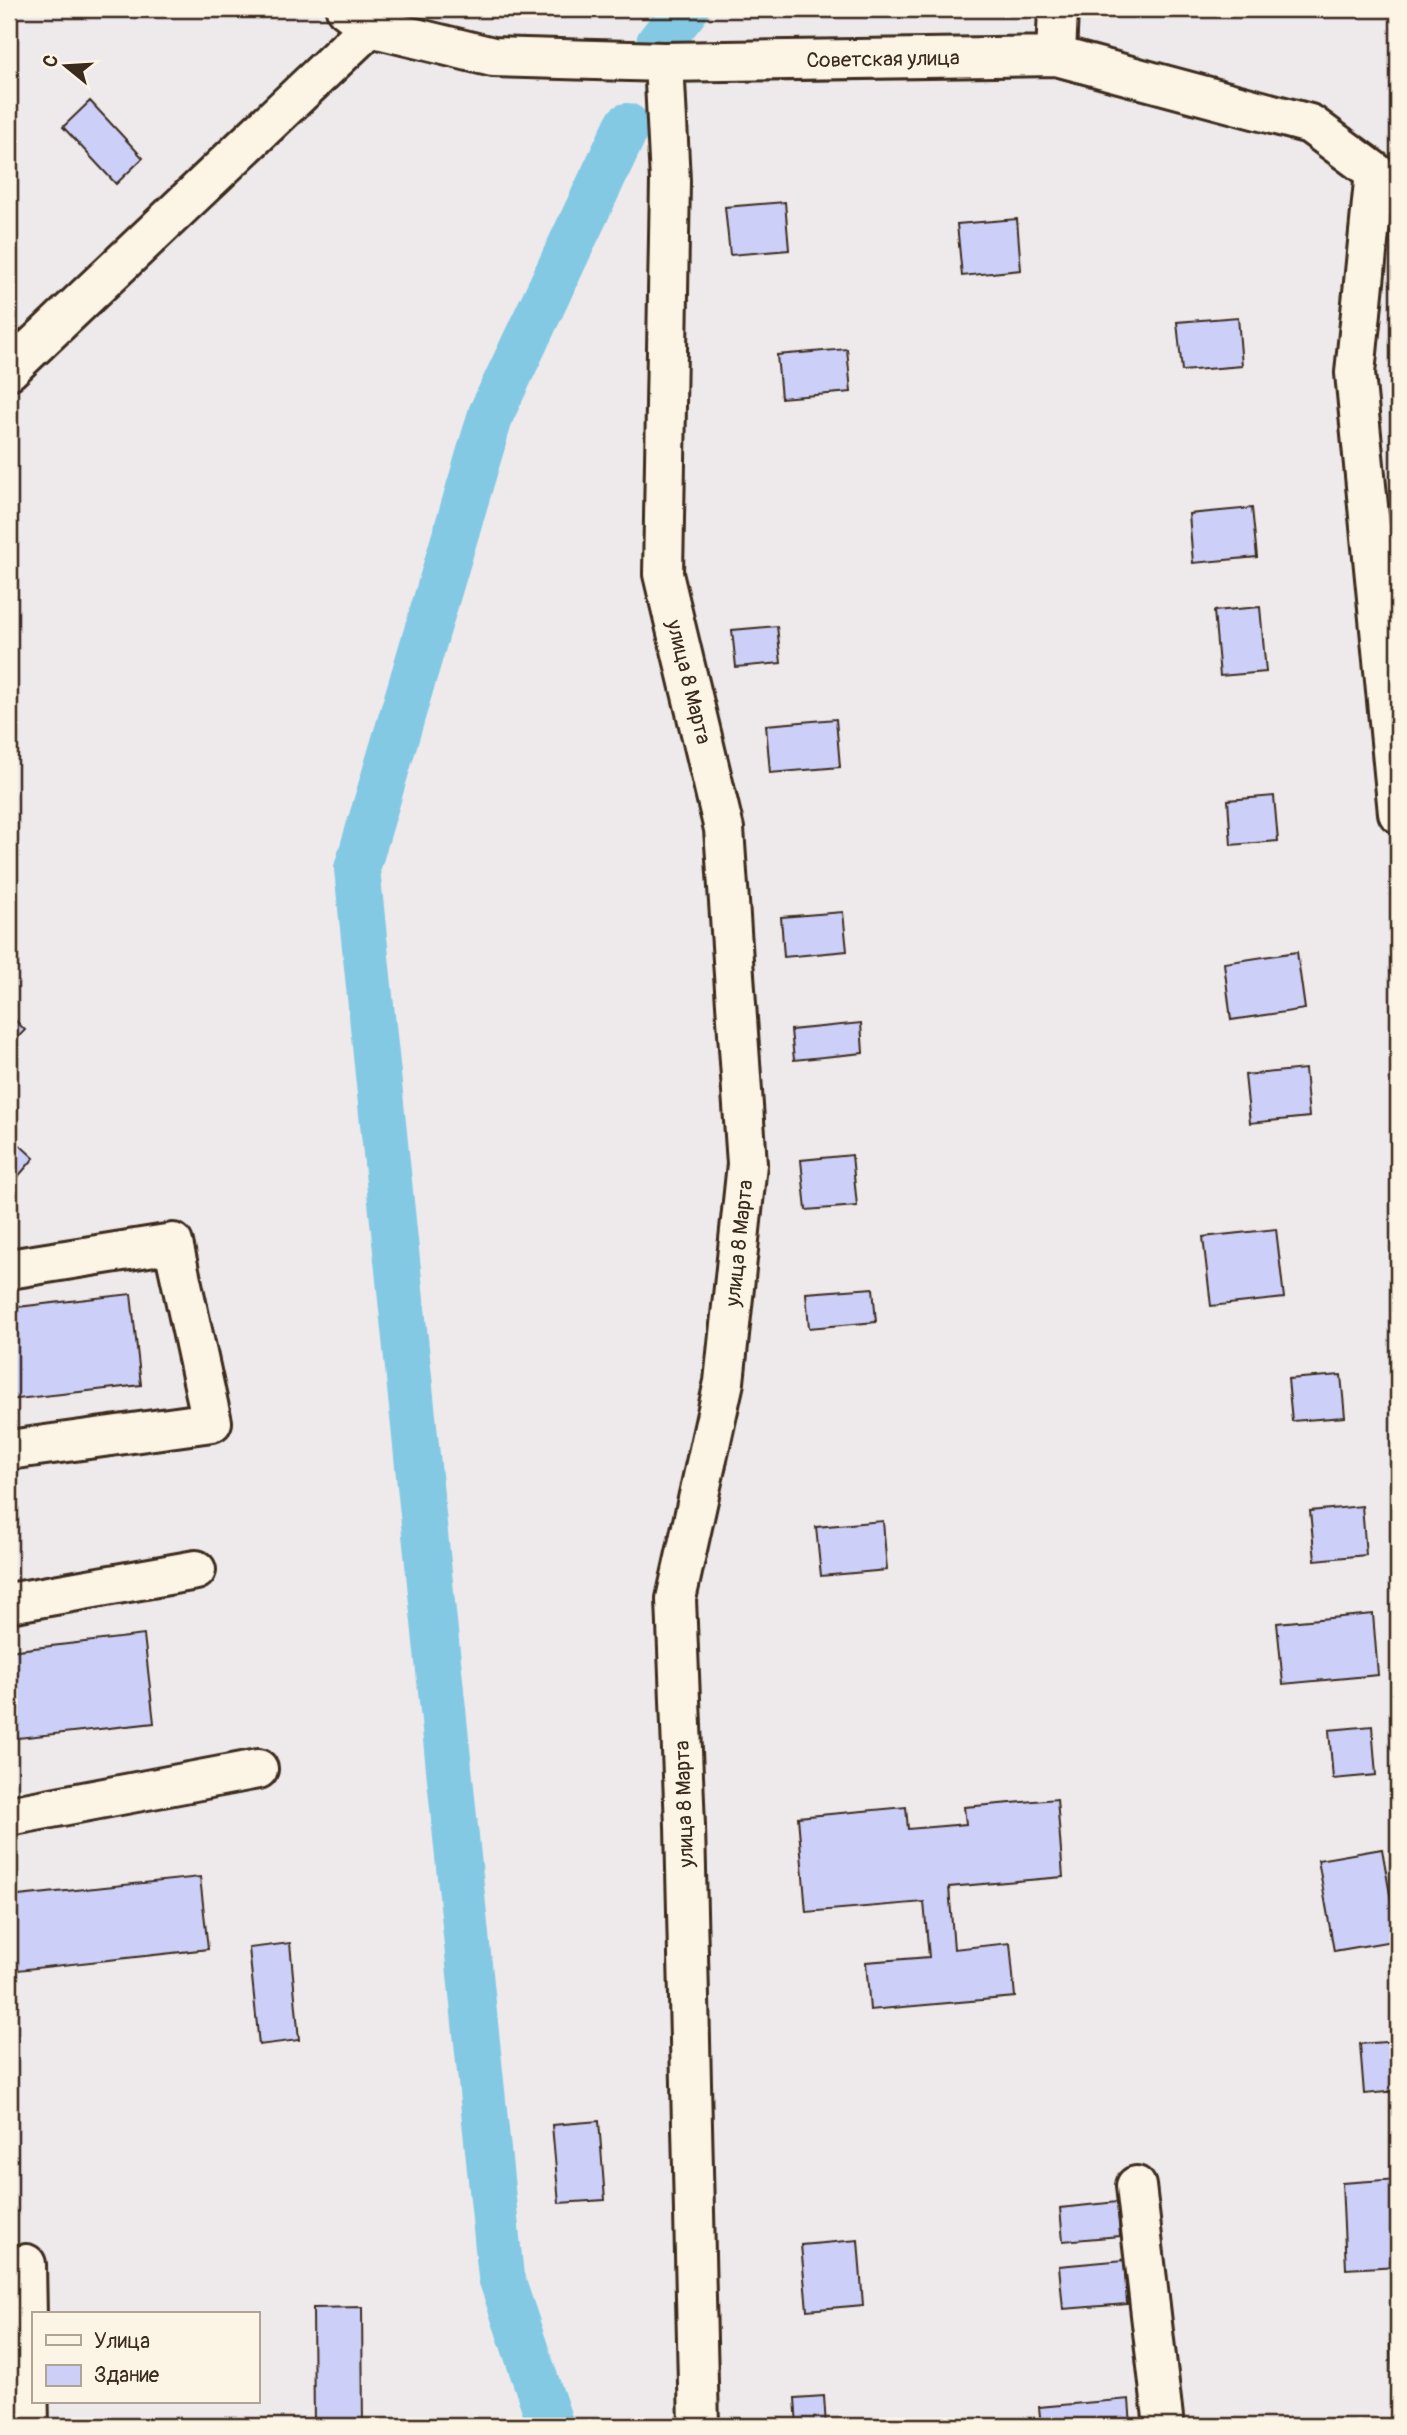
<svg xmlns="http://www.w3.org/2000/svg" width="1407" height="2435" font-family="Pangolin,sans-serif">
  <rect width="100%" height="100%" fill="#eeeaeb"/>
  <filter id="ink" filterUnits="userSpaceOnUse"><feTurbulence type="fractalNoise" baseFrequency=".0143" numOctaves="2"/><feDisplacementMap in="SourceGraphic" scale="14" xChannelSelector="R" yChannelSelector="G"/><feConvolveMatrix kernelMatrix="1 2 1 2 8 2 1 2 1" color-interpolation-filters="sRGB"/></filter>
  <g filter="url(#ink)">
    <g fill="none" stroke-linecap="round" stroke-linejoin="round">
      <path stroke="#83c9e4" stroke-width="46" d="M659,43L686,9
        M551,2426L501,2277L357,869L491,414L627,126"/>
    </g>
    <path fill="#ccd0f9" stroke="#3b2a1e" stroke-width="2" d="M90,101L143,158L116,184L63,127Z
      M785,202L789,250L730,255L725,207Z
      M1017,219L1021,270L962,276L957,224Z
      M1238,317L1242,366L1182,371L1177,322Z
      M847,349L851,392L781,398L777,355Z
      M1252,508L1257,557L1193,563L1189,514Z
      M1260,607L1266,672L1220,676L1214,611Z
      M777,626L781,663L736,667L732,630Z
      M836,719L840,767L770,773L766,725Z
      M1274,796L1278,841L1231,845L1228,800Z
      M843,912L847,951L784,957L781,917Z
      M1297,952L1305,1009L1231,1020L1224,963Z
      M9,1014L25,1030L9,1047Z
      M861,1023L863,1053L794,1060L791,1030Z
      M1305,1069L1309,1117L1250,1123L1245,1075Z
      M10,1136L34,1158L9,1187V1138Z
      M852,1155L857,1206L806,1210L801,1160Z
      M1276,1229L1284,1298L1211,1306L1203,1237Z
      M873,1288L876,1322L809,1328L806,1293Z
      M131,1294L141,1385L9,1400V1308Z
      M1341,1375L1345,1417L1292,1421L1288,1379Z
      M1362,1506L1366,1555L1315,1560L1310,1511Z
      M883,1521L887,1570L821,1576L816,1527Z
      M1373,1614L1378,1675L1283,1684L1277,1623Z
      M144,1635L154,1723L9,1739V1651Z
      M1372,1726L1376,1775L1333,1779L1329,1730Z
      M1057,1799L1063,1877L949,1887L954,1949L1010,1943L1015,1997L870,2010L866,1962L929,1957L924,1902L806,1912L798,1817L906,1807L908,1829L966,1824L964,1807Z
      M1382,1849L1398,1940L1334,1951L1318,1860Z
      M200,1877L208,1949L9,1971V1897Z
      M290,1943L299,2040L259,2045L249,1948Z
      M1398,2041V2091L1364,2094L1360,2044Z
      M599,2121L605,2200L559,2203L552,2125Z
      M1398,2179V2266L1346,2269L1342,2183Z
      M1117,2202L1120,2236L1063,2241L1060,2208Z
      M858,2240L863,2305L807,2310L801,2245Z
      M1124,2260L1127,2304L1063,2309L1059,2266Z
      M362,2307L363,2426H314L313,2308Z
      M1390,2344H1398V2398L1395,2399Z
      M824,2396L826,2426H797L795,2398Z
      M1129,2399L1131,2426H1041L1039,2407Z"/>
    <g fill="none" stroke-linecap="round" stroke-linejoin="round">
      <g stroke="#3b2a1e" stroke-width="44">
        <path id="minor" d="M346,9L370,27L493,57L664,62L1056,56L1310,124L1375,172L1398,192
          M1056,56L1058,9
          M664,62L670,181L663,574L724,829L747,1164L724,1382L676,1599L685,1826L699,2426
          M1375,172L1355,373L1398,813
          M9,370L370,27
          M9,1269L173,1243L212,1422L9,1450
          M9,1603L196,1570
          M9,1816L258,1769
          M1136,2186L1164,2426
          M26,2264L29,2426"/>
      </g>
      <use href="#minor" stroke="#fcf5e5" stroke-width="38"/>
    </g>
  </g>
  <g text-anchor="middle" stroke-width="5" stroke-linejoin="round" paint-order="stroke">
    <g font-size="21" fill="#3b2a1e" stroke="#fcf5e5">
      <text transform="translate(883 59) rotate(-1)" y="7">Советская улица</text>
      <text transform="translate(689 682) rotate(76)" y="7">улица 8 Марта</text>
      <text transform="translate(739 1243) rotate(-84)" y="7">улица 8 Марта</text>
      <text transform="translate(684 1804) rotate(-92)" y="7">улица 8 Марта</text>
    </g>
  </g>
  <rect width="1407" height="2435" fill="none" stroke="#fcf5e5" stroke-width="35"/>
  <rect x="18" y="18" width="1372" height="2400" fill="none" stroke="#3b2a1e" stroke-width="2.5" filter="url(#ink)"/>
  <rect x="32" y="2312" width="228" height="91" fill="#fcf5e5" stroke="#afa495" stroke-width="2"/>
  <rect x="46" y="2335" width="35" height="10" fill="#fcf5e5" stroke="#afa495" stroke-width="2"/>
  <text x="94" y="2348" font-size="21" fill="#3b2a1e">Улица</text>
  <rect x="46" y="2365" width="35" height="21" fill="#ccd0f9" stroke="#afa495" stroke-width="2"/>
  <text x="94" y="2382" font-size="21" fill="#3b2a1e">Здание</text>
  <g transform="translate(66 66) rotate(288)" stroke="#fcf5e5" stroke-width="5" paint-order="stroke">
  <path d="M0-5L12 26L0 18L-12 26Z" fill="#3b2a1e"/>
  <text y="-10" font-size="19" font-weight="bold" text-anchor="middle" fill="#3b2a1e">С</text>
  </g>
</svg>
